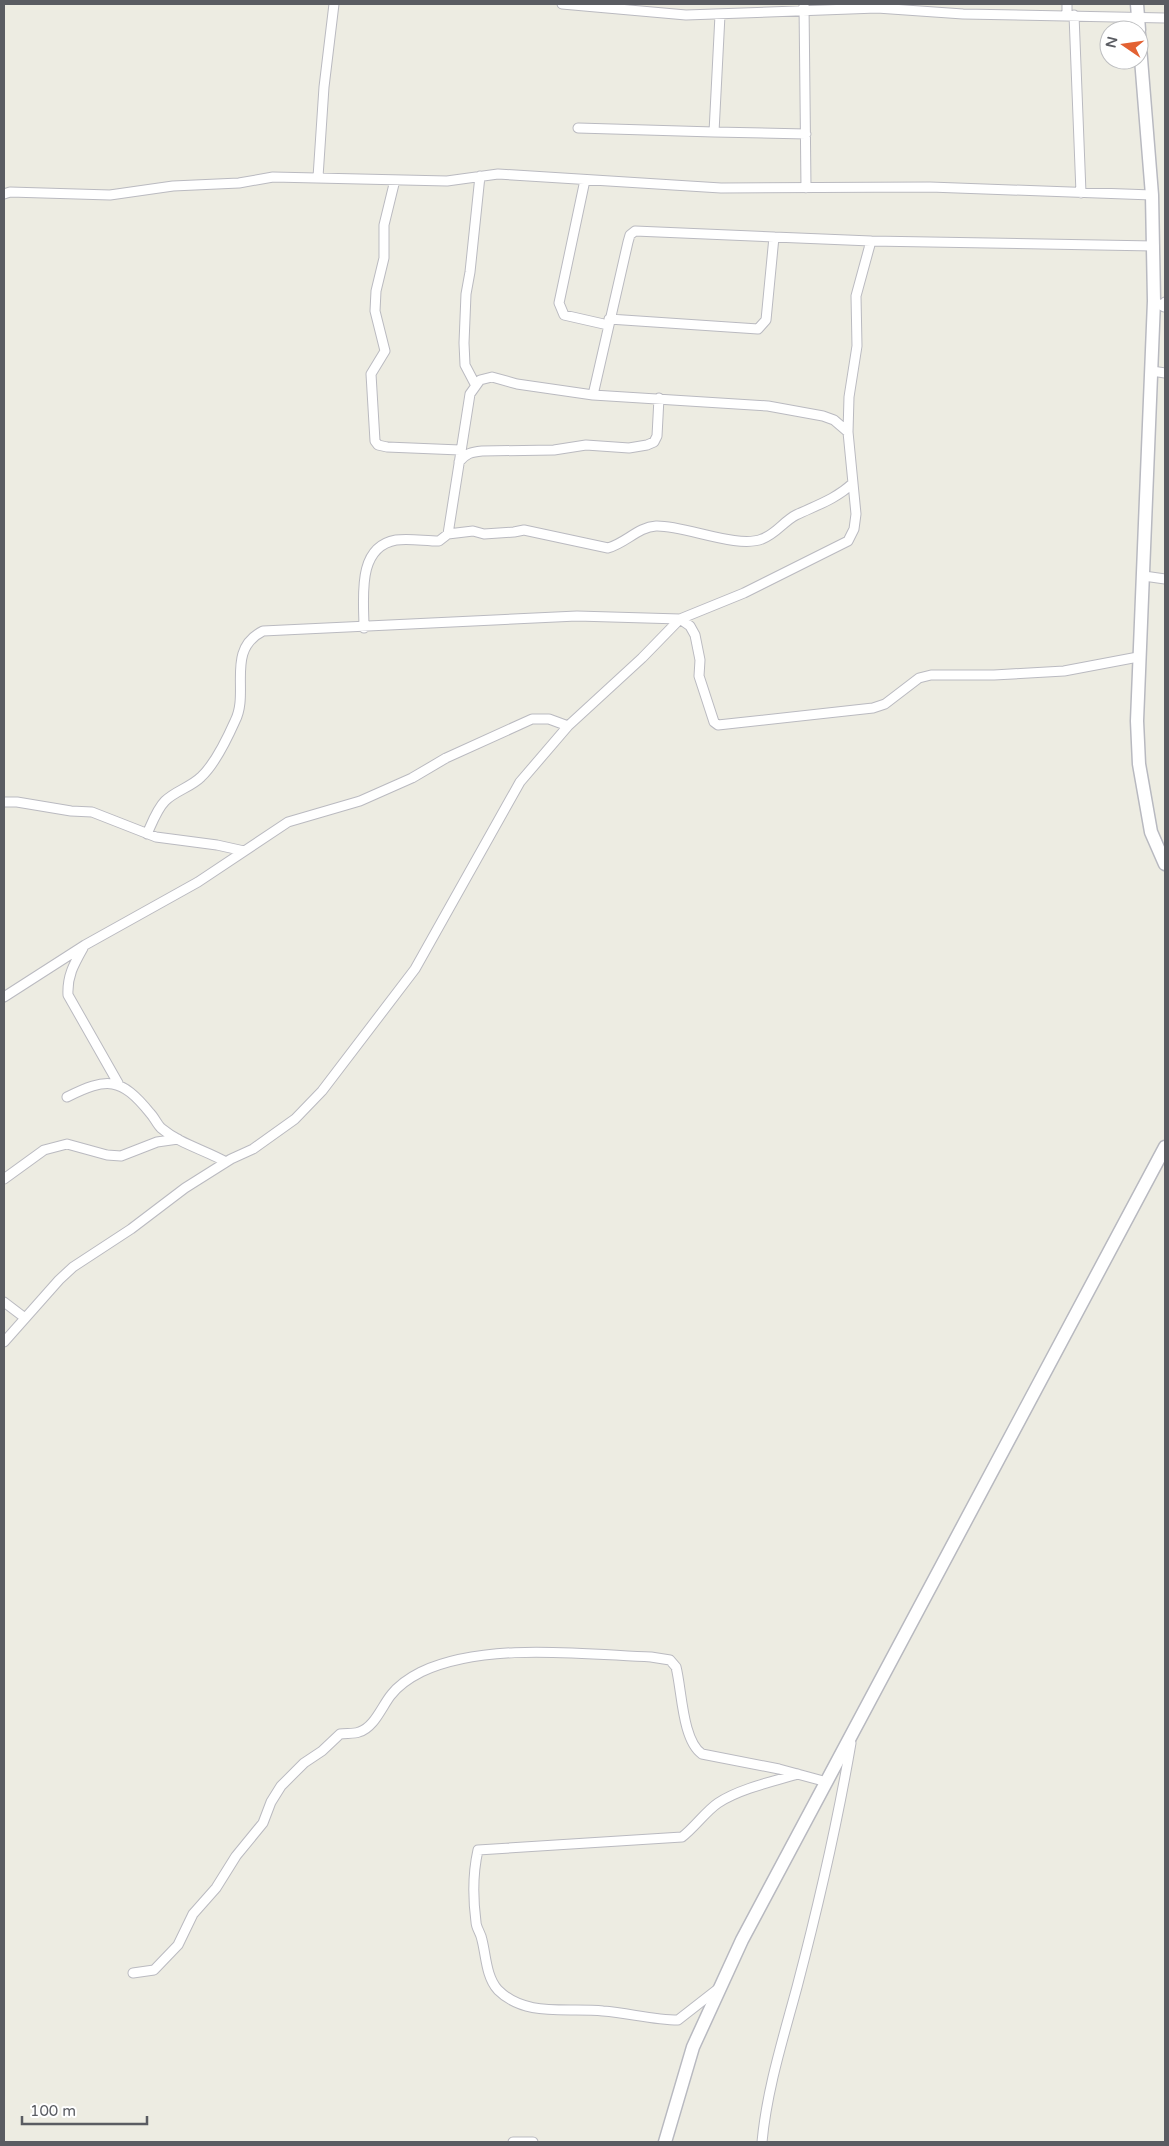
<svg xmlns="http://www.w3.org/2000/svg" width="1169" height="2146" font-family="'Varela Round',sans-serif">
  <rect width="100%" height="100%" fill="#edece2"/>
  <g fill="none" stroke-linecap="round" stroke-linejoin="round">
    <g stroke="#babac0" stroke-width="11">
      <path id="street" d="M562,4L686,15L877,8L963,14L1165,18
        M804,4L806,188
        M1067,4V15
        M720,15L714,132L806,134
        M1074,15L1081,193
        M578,128L714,132
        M318,177L324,87L334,4
        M395,180L384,225V258L376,291L375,311L385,351L371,374L375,441L378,445L387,447L460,450
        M585,180L559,303L564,315L608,325
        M4,194L10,192L110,195L173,186L239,183L273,177L447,181L498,174L721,188L930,187L1152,195
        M1154,301L1164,307L1165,302
        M609,319L758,329L766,320L774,237
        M1152,371L1165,373
        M475,384L465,365L464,343L466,294L470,272L480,176
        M593,395L628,242L630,235L635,231L871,241
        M459,462C466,453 472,452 482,451L554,450L586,445L629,448L647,445L654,442L657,436L659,398
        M448,534L473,531L484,534L514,532L524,530L608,548C626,543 638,527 656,526C684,525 737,549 762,539C776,534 784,521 796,515C817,505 836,499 853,483
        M1144,576L1165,579
        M364,628C364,599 356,547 396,540C409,538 425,541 439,541L448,534L470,394L480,380L492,377L517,384L593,395L768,406L823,416L834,420L848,432
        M4,802H17L71,811L92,812L156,837L217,845L244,851
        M147,834C152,823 157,809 165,801C175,791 191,787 201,777C215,764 227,739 235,721C250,692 225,650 263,631L577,616L680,619L690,626L695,635L700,660L699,676L714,722L718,725L873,708L885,704L919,678L931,675H994L1064,671L1138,657
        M83,948C74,964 67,976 68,995L118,1083
        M4,997L85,945L198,882L288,822L360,801L412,778L446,758L532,719H549L568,726
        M67,1097C107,1077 121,1077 150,1113C154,1117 157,1124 161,1128C180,1144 205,1150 226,1162
        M4,1179L44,1150L67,1144L107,1155L121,1156L157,1142L178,1139
        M4,1302L25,1318
        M4,1342L59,1280L73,1267L131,1229L185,1188L231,1159L253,1149L295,1119L322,1091L415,969L520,782L568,726L642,658L680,619L744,593L848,541L854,529L856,514L848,432L849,397L857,346L856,296L871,241L1154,246
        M133,1973L154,1970L178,1945L193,1914L216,1888L236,1856L263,1823L271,1802L281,1786L304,1763L322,1751L340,1734C346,1733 354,1734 359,1732C374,1728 382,1706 391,1695C398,1686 411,1677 421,1672C485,1642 581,1654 651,1657L670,1660L676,1667C682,1690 682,1740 702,1754L779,1769L827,1782
        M719,1988L678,2020C653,2020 629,2013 603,2011C568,2007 526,2018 498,1990C486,1977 486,1955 482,1940C481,1933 476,1928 476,1922C473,1899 473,1872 478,1850L682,1837C694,1828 706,1811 718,1803C739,1789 774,1781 798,1774
        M513,2142H533
        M762,2142C767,2089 783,2039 797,1987C818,1907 837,1825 851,1743"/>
    </g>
    <g stroke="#b8b9c0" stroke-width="15">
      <path id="secondary" d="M1137,4L1139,30
        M1139,34L1152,195L1154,301L1137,721L1139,764L1151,832L1165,864
        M665,2142L693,2047L742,1940L1165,1147"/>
    </g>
    <use href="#street" stroke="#fff" stroke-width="9"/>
    <use href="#secondary" stroke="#fff" stroke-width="12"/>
  </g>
  <rect width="1169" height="2146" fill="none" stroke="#5a5c62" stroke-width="10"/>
  <g transform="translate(1124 45) rotate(283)"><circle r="24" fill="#ffffff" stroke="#bdbec0"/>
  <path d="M0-4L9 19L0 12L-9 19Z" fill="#e36132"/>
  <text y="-8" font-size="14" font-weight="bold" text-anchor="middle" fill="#5a5c62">N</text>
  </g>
  <path d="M22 2116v8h125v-8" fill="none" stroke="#5a5c62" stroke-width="2.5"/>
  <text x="30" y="2116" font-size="15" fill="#5a5c62" stroke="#ffffff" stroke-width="4" paint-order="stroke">100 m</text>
</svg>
